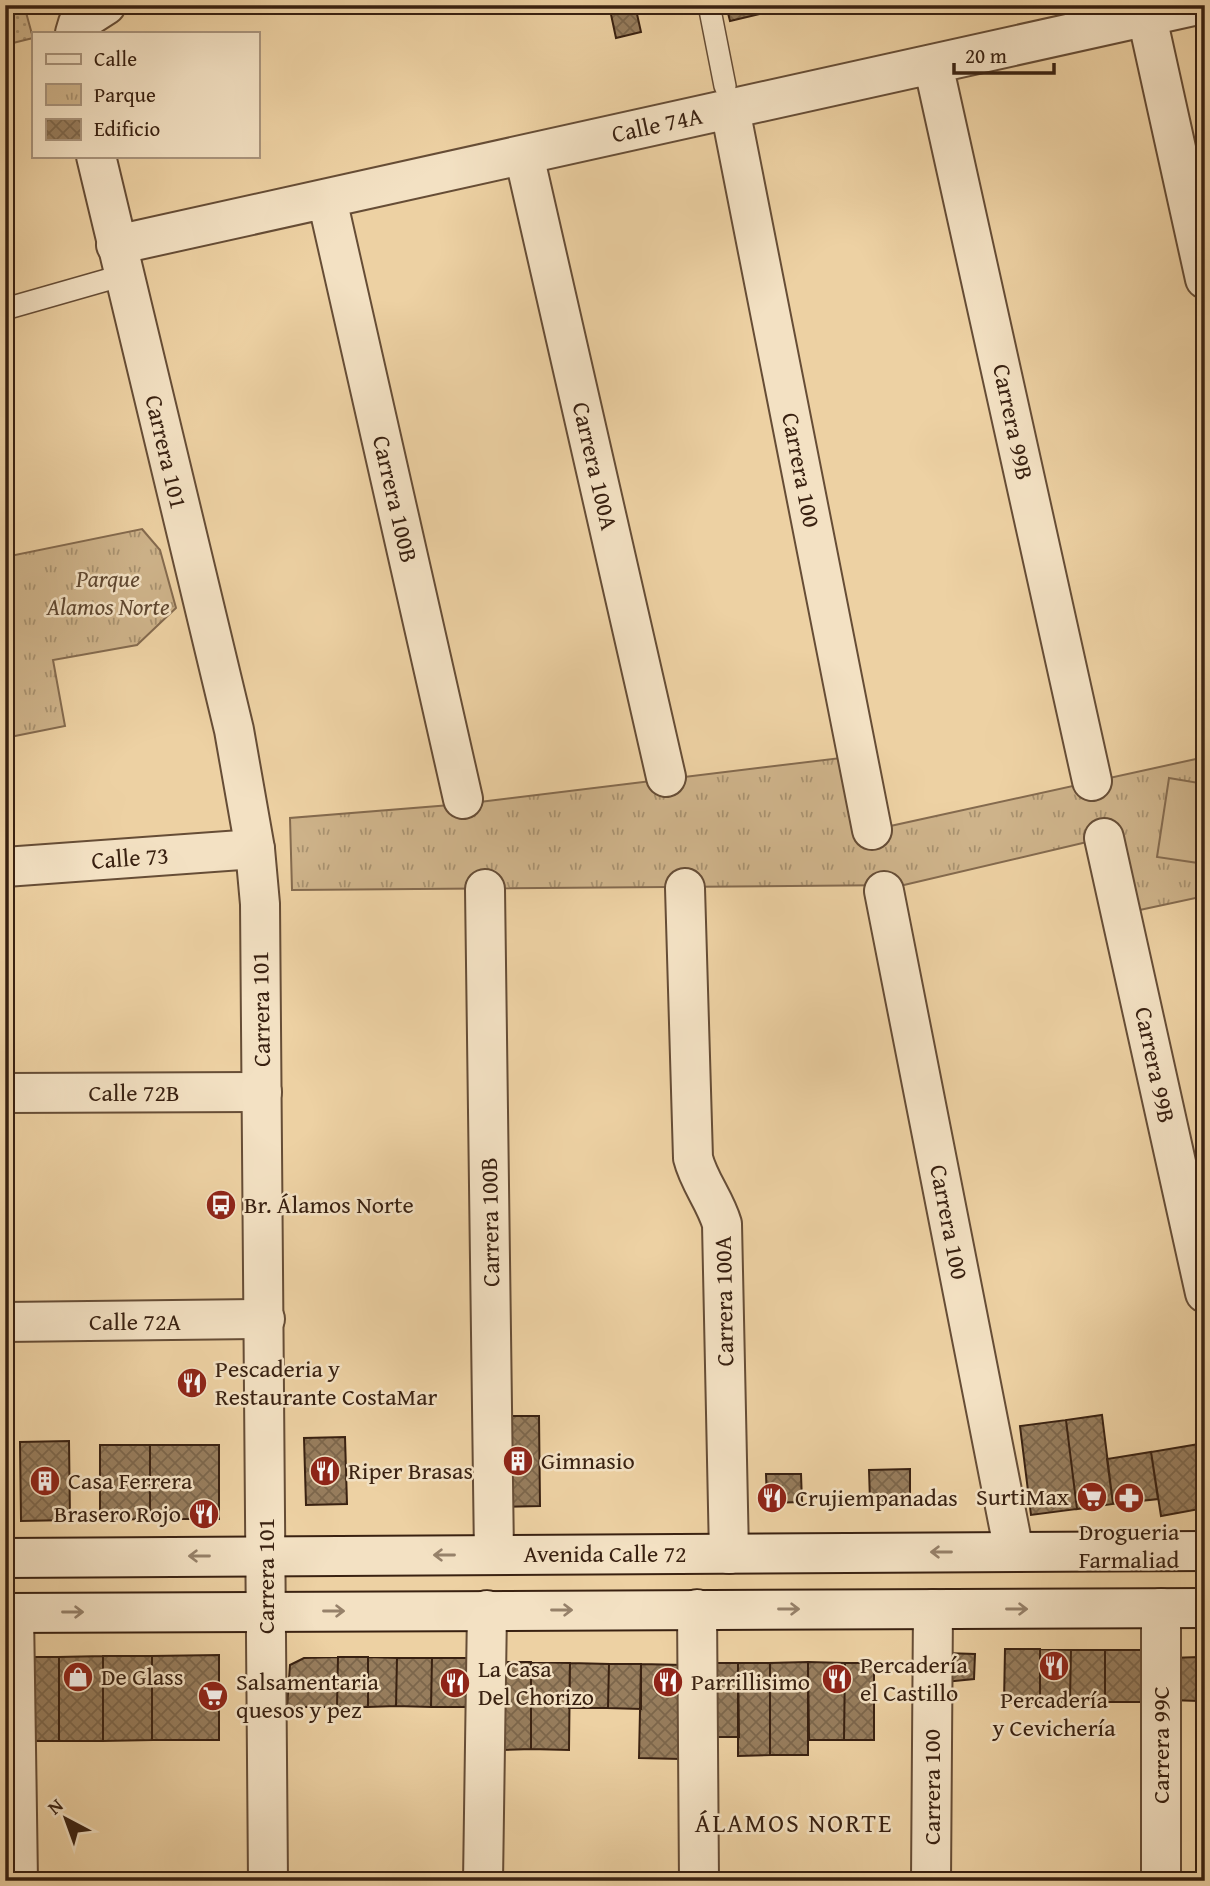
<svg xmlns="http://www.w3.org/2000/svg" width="1210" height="1886" font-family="'Gentium Book Plus',serif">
  <defs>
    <pattern id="grass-dots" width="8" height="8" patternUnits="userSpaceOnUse" patternTransform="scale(1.75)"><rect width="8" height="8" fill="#ceb38a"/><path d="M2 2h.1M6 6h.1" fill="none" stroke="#a8916f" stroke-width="1.8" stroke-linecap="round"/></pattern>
    <pattern id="park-tufts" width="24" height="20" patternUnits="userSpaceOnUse" patternTransform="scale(1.75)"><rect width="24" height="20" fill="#ceb38a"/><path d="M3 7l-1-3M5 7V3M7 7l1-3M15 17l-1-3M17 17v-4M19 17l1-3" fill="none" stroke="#a8916f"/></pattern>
    <pattern id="building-cross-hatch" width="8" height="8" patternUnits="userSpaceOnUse" patternTransform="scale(1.75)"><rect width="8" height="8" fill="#977d5d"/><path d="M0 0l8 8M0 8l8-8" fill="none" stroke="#7c664b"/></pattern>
  </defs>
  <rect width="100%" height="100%" fill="#edd1a3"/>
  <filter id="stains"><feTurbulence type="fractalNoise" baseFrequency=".00286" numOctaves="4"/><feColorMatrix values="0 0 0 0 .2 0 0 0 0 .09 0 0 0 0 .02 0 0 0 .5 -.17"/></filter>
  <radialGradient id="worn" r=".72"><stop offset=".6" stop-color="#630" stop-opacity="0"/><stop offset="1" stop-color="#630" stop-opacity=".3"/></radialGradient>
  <path fill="url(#grass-dots)" stroke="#846a4e" stroke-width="2" d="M16,5H24L33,38L5,45V8Z"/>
  <path fill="url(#park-tufts)" stroke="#846a4e" stroke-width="2" d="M142,529L160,550L176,608L137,645L53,660L65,726L5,738V557Z
    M857,756L872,830L1205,757V896L1121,914L1104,838L904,885L292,890L290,818L463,804Z"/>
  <path fill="#ceb38a" stroke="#846a4e" stroke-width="2" d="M1169,778L1205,784V864L1157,857Z"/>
  <path fill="url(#building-cross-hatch)" stroke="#392111" stroke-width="2" d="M609,5H635L641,32L616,38Z
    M726,5H766L768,12L730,21Z
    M1102,1415L1113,1504L1077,1509L1066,1420Z
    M497,1416H539L540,1506L498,1507Z
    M1066,1420L1077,1509L1031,1515L1020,1426Z
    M345,1437L347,1504L306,1505L304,1438Z
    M69,1441L70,1520L21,1521L20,1442Z
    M1205,1443V1508L1161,1516L1151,1452Z
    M100,1445H150V1519L100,1520Z
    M150,1445H219V1519H150Z
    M1151,1452L1158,1499L1113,1504L1107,1459Z
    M910,1469V1501H870L869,1470Z
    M766,1474H801L802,1502L767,1503Z
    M1005,1649H1040V1703H1004Z
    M1040,1649L1071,1650L1070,1702L1040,1703Z
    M1071,1650H1105V1702H1070Z
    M1105,1650H1145V1702H1105Z
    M944,1653L975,1654L974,1679L945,1682Z
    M219,1655V1740H152V1656Z
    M103,1656V1741H59V1657Z
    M103,1656H152V1740L103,1741Z
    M22,1657H59V1741H21Z
    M338,1657L337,1707H287L290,1665L304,1658Z
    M338,1657H368V1707H337Z
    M368,1657L397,1658L396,1706L368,1707Z
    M1199,1657V1701L1169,1700L1170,1658Z
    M1199,1657L1205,1658V1701H1199Z
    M397,1658H432L431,1707L396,1706Z
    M432,1658H479L478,1707H431Z
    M503,1662H531V1749L502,1750Z
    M531,1662L570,1663L569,1750L531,1749Z
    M808,1662V1755H770V1663Z
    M808,1662L845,1663L844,1740H809Z
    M570,1663L609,1664L608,1708H569Z
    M706,1663H738L739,1737H706Z
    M738,1663H770V1755L738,1756Z
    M845,1663H874V1740H844Z
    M609,1664H641V1709L608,1708Z
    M641,1664L683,1665L681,1759L639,1758Z"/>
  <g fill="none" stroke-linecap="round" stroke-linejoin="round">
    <g stroke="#664d36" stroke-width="24">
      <path id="service" d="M709,5L725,86
        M5,309L124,275"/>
    </g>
    <g stroke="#664d36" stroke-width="42">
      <path id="minor" d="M1147,17L1205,279
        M933,64L1092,781
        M730,109L872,830
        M524,155L666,777
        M327,199L463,799
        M116,245L1198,5
        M1104,838L1205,1293
        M5,867L255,849
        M685,888L693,1158C699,1182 715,1200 722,1224L729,1554
        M485,889L494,1555
        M884,891L1014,1552
        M5,1093L262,1092
        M5,1322L265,1319
        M697,1609L699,1881
        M14,1613L18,1881
        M483,1881L487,1610
        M931,1881L933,1609
        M1161,1881V1608"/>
    </g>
    <g stroke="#664d36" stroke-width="42">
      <path id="tertiary" d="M75,33L78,23L106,5
        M96,156L234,730L255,849L260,904L268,1881"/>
    </g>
    <g stroke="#392111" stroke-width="42">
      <path id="secondary" d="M5,1558L1205,1551
        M5,1613L1205,1608"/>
    </g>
    <use href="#service" stroke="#f3e1c3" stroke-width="21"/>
    <use href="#minor" stroke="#f3e1c3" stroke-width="38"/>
    <use href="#tertiary" stroke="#f3e1c3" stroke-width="38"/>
    <use href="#secondary" stroke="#f3e1c3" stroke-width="38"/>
  </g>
  <defs><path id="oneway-shaft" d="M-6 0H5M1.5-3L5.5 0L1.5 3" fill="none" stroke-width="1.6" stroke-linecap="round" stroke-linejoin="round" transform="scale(1.75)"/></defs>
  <g stroke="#96816a">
    <use href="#oneway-shaft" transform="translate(941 1552) rotate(180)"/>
    <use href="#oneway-shaft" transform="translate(444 1555) rotate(180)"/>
    <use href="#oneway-shaft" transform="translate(199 1556) rotate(180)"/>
    <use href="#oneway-shaft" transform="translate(789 1609)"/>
    <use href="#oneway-shaft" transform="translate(1017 1609)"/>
    <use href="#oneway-shaft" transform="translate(562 1610)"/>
    <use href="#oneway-shaft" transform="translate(334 1611)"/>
    <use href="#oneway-shaft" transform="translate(73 1612)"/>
  </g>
  <defs>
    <g id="bus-disc" transform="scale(1.575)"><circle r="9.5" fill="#8f2418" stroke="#f3e1c3"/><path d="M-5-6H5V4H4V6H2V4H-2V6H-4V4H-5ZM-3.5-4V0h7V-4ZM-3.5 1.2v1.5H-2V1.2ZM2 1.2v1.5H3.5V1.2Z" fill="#fff"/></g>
    <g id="restaurant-disc" transform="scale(1.575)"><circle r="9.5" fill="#8f2418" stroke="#f3e1c3"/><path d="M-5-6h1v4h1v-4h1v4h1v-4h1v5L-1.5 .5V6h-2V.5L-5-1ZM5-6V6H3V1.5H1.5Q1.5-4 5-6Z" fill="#fff"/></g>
    <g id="building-disc" transform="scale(1.575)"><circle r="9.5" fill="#8f2418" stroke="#f3e1c3"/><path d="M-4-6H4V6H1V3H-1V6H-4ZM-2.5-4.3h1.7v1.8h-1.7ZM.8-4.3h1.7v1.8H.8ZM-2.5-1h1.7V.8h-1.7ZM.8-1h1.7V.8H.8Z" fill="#fff"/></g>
    <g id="supermarket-disc" transform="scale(1.575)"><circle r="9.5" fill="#8f2418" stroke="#f3e1c3"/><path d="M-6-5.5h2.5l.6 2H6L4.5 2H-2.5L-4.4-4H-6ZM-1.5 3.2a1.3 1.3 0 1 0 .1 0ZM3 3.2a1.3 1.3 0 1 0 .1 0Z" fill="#fff"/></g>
    <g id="pharmacy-disc" transform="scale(1.575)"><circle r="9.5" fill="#8f2418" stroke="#f3e1c3"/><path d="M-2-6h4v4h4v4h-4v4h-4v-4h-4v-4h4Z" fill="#fff"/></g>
    <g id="shop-disc" transform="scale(1.575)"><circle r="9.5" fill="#8f2418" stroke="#f3e1c3"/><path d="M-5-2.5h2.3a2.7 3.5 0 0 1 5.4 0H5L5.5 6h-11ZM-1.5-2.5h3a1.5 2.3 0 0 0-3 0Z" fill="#fff"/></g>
  </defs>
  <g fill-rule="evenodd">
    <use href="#bus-disc" x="221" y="1205"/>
    <use href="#restaurant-disc" x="192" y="1383"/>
    <use href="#building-disc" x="518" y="1461"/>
    <use href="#restaurant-disc" x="325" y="1471"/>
    <use href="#building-disc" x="45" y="1481"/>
    <use href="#supermarket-disc" x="1092" y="1497"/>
    <use href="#restaurant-disc" x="772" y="1498"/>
    <use href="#pharmacy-disc" x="1129" y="1498"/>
    <use href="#restaurant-disc" x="204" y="1514"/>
    <use href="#restaurant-disc" x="1054" y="1666"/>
    <use href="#shop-disc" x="78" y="1677"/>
    <use href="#restaurant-disc" x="837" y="1679"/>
    <use href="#restaurant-disc" x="668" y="1682"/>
    <use href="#restaurant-disc" x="455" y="1683"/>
    <use href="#supermarket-disc" x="213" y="1696"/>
  </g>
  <g text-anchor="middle" stroke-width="5" stroke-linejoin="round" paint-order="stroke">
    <g font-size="24" fill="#392111" stroke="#f3e1c3">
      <text transform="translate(657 125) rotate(-12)" y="8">Calle 74A</text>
      <text transform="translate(1013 422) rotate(78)" y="8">Carrera 99B</text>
      <text transform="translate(166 452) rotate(77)" y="8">Carrera 101</text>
      <text transform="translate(595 466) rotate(77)" y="8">Carrera 100A</text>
      <text transform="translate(801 470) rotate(79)" y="8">Carrera 100</text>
      <text transform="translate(395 499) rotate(77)" y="8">Carrera 100B</text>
      <text transform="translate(130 858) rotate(-4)" y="8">Calle 73</text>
      <text transform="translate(261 1009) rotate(-91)" y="8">Carrera 101</text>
      <text transform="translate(1155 1065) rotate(78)" y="8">Carrera 99B</text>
      <text x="134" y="1101">Calle 72B</text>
      <text transform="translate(490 1222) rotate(-91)" y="8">Carrera 100B</text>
      <text transform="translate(949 1222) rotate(79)" y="8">Carrera 100</text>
      <text transform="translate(724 1301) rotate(-91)" y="8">Carrera 100A</text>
      <text x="135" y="1330">Calle 72A</text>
      <text x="605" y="1562">Avenida Calle 72</text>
      <text transform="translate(266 1576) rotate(-90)" y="8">Carrera 101</text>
      <text transform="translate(1161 1745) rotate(-90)" y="8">Carrera 99C</text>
      <text transform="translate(932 1787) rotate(-90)" y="8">Carrera 100</text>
    </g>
    <g font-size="24" font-style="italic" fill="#5e462f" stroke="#f3e1c3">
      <text x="108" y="587">Parque<tspan x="108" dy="28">Alamos Norte</tspan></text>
    </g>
    <g font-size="24" fill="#392111" stroke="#f3e1c3" text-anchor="start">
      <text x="244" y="1213">Br. Álamos Norte</text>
      <text x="215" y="1377">Pescaderia y<tspan x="215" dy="28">Restaurante CostaMar</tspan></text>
      <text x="541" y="1469">Gimnasio</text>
      <text x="348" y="1479">Riper Brasas</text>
      <text x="68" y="1489">Casa Ferrera</text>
      <text x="1069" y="1505" text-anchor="end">SurtiMax</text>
      <text x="795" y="1506">Crujiempanadas</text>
      <text x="181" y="1522" text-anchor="end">Brasero Rojo</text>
      <text x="1129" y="1540" text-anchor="middle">Drogueria<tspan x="1129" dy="28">Farmaliad</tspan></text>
      <text x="860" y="1673">Percadería<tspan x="860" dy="28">el Castillo</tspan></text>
      <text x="478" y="1677">La Casa<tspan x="478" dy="28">Del Chorizo</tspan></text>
      <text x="101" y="1685">De Glass</text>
      <text x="236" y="1690">Salsamentaria<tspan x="236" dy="28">quesos y pez</tspan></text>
      <text x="691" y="1690">Parrillisimo</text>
      <text x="1054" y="1708" text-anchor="middle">Percadería<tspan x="1054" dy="28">y Cevichería</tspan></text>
    </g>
    <g font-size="26" letter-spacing="2" fill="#392111" stroke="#f3e1c3">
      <text x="794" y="1832">ÁLAMOS NORTE</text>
    </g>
  </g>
  <rect width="1210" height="1886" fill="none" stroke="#edd1a3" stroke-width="28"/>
  <rect x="7" y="7" width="1196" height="1872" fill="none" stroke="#392111" stroke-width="3.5"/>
  <rect x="14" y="14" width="1182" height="1858" fill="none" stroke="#392111" stroke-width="2"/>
  <rect x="32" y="32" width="228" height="126" fill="#f3e1c3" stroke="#a9947c" stroke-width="2"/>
  <rect x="46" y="54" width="35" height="10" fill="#f3e1c3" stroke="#a9947c" stroke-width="2"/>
  <text x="94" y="66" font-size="21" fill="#392111">Calle</text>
  <rect x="46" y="84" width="35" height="21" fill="url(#park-tufts)" stroke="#a9947c" stroke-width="2"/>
  <text x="94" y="102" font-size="21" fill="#392111">Parque</text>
  <rect x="46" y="119" width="35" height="21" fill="url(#building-cross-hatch)" stroke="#a9947c" stroke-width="2"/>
  <text x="94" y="136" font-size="21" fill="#392111">Edificio</text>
  <g transform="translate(66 1819) rotate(319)" stroke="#f3e1c3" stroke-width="5" paint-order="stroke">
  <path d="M0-5L12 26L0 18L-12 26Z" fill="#392111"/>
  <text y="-10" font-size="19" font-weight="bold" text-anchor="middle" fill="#392111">N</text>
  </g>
  <path d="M954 63v10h100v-10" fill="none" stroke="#392111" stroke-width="3.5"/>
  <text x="965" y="63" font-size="21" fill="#392111" stroke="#f3e1c3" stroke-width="5" paint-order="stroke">20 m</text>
  <rect width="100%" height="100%" filter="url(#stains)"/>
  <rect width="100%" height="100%" fill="url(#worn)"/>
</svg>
